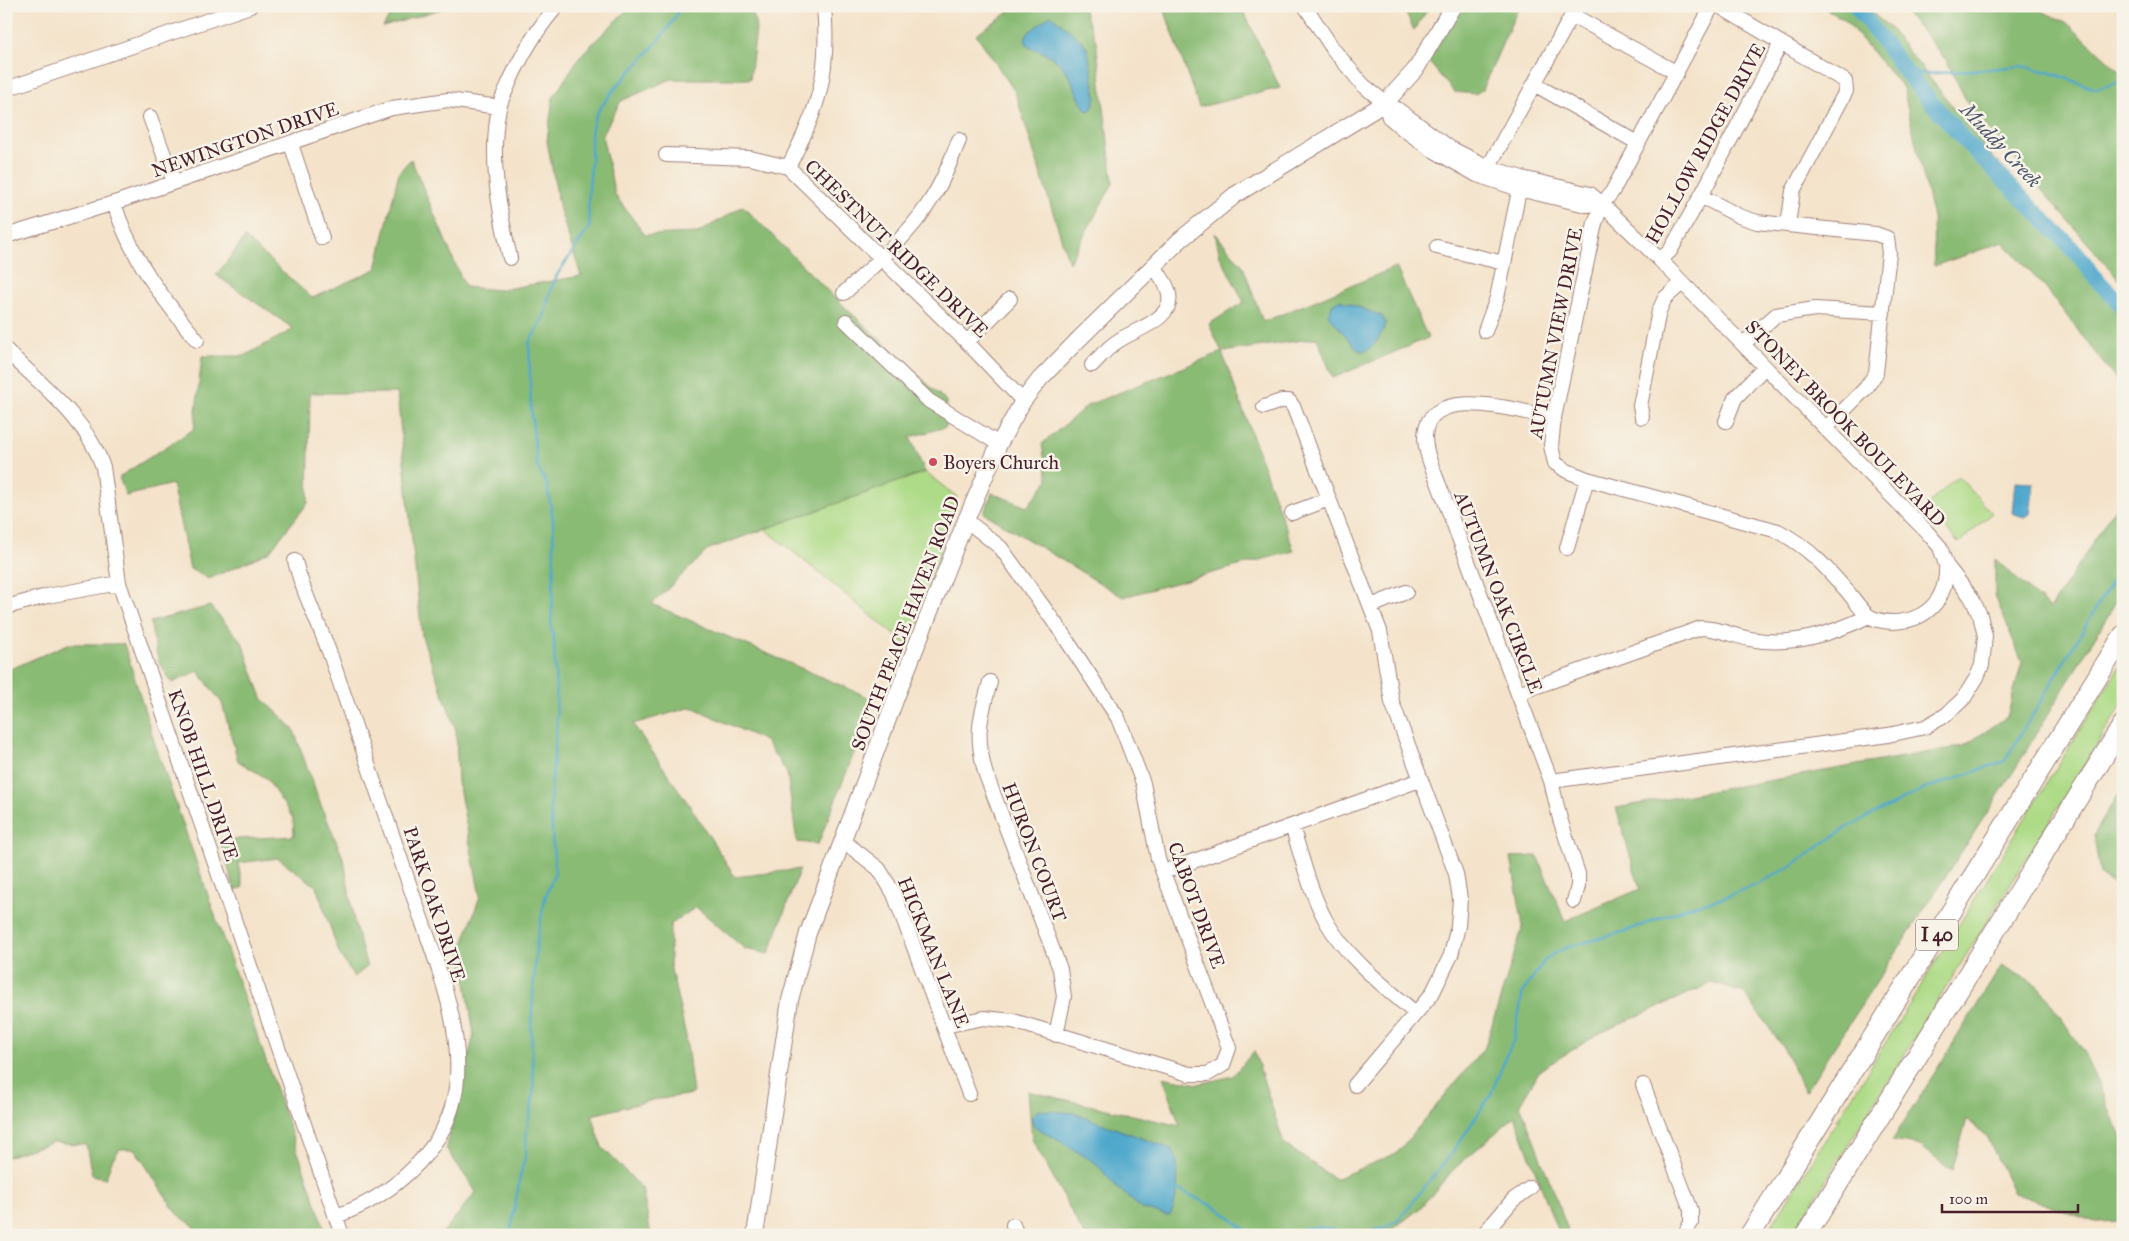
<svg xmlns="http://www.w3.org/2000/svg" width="2129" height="1241" font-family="'IM FELL Great Primer',serif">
  <rect width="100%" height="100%" fill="#f7f3e8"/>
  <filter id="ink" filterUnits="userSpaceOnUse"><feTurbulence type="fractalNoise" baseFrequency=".02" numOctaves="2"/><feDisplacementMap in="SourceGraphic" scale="10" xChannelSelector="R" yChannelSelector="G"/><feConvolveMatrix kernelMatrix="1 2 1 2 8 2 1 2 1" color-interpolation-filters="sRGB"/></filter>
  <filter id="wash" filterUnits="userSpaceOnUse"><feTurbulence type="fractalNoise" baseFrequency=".0096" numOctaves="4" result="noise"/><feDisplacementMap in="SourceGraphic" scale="20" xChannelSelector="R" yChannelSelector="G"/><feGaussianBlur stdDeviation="1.12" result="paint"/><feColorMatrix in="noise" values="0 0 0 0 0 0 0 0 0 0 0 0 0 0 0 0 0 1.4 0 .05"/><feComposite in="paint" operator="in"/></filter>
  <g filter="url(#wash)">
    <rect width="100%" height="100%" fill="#f4e3ca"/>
    <path fill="#aedb87" stroke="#7c7d59" d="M925,472L957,497L911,648L765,529Z
      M1958,476L1992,513L1959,543L1925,507Z
      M2123,661V703L1792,1235H1766Z"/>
    <path fill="#8abb74" stroke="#6a6d50" d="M396,6H450L383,27Z
      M631,6H752L756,29L750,79H671L621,101L602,135L615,195L645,235L698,233L743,206L834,297L946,401V427L910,437L925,472L709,549L652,604L875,700L818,844L797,842L787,773L765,741L692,707L633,724L690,806L735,877L800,869L769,954L745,949L696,907L670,925V965L686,1036L693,1094L653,1100L592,1115L602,1147L642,1188L651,1235H441L476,1192L446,1148L474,1035L461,950L480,896L458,782L456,730L422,637L397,393H310L308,503L269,552L209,579L190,569L172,484L126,496L119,477L194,429L202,356H244L294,329L216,275L245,238L312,298L376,269L399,172L411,159L465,287L499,290L581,276L560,210L547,141L553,98L580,56Z
      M1018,6H1082L1096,41L1113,183L1069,263L1015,92L976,34Z
      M1163,6H1241L1280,88L1199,107Z
      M1402,6H1430L1414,30Z
      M1462,6H1519L1482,90L1475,94L1454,92L1428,61Z
      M1822,6H1864L1888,26L2123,319V389L2044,286L2003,242L1934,266L1933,218L1903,88L1846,21Z
      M1900,6H2030L2066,22L2123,74V284L1969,106L1946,60Z
      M1215,233L1243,266L1263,322L1396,267L1428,338L1333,378L1317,338L1222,352L1294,551L1123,597L984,513L992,493L1027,507L1048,480L1042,444L1088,405L1222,352L1209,324L1244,302L1220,256Z
      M2123,496V591L2009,779L1805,1092L1783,1047L1744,993L1712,983L1600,1033L1540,1070L1520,1104L1570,1235H1559L1515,1116L1455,1168L1419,1209L1385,1235H1084L1032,1139L1028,1091L1180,1126L1163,1077L1198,1084L1233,1076L1254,1051L1284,1144L1335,1179L1397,1153L1485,1047L1523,926L1511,857L1537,856L1565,921L1640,889L1616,808L1964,746L2007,717L2022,662L1995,596V559L2050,609Z
      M210,606L242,642L262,698L293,728L318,798L344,860L354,921L367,967L354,977L339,953L316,886L278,858L238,863L243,887L235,891L220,840L294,836L293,818L266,778L238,761L222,703L198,671L172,683L158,660L150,622Z
      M68,644H124L156,747L327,1235H194V1226L177,1214L135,1149H120L112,1160L106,1178L92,1175L86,1145L53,1142L6,1157V671Z
      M2123,785V898L2118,888L2100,875L2094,835Z
      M2002,965L2040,987L2085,1053L2123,1142V1221L2095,1222L2014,1193L1987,1137L1967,1119L1952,1171L1918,1145L1892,1141Z"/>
    <path fill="#4fa8cc" stroke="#4c647c" d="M1051,15L1083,42L1088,50L1096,97L1092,109L1087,111C1079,101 1076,90 1071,79C1063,62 1045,51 1028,47L1025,39L1028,33Z
      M1340,300L1382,316L1386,324C1380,335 1373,355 1358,350L1328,315L1333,303Z
      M2015,482L2034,483L2030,514L2024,517L2012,513Z
      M1038,1110L1073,1113L1172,1149C1181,1162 1178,1199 1171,1214L1168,1216L1142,1209L1116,1187L1096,1163L1034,1126L1031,1118Z"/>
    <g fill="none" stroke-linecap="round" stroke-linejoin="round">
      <path stroke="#4fa8cc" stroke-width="2.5" d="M1900,62L1917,73L1927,74L2022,66L2049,72L2096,89L2123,81
        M1175,1188L1219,1209L1252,1235
        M510,1235L520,1177L526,1153L527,1128L534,1093L531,1030L536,946L545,898L555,873L550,804L557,718L554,640L551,627L554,566L553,519L547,485L537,466L531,409L529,343L544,317L550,292L557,275L590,226C586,200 590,187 591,161C592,144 588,128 598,112C621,74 662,47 681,6
        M1286,1235L1306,1228L1320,1227L1344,1233H1365L1385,1228L1399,1219L1452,1153L1490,1096L1514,1038L1523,992L1545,960L1553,954L1568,947L1626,931L1694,905L1720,899L1758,884L1793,865L1846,828L1881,810L1927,788L2005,761L2123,563"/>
      <path stroke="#4fa8cc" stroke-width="16" d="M1856,6L1909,76L1964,140L2077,253L2098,281L2123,306"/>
    </g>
  </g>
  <g filter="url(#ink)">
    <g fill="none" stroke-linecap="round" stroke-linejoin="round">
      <g stroke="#9f817a" stroke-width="16">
        <path id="minor" d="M1305,6L1333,49L1363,85L1385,103L1397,109L1450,148L1488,167L1522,178L1590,194L1602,204L1660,260L1927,532L1940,547L1946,565L1971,597L1980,615L1985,636L1982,665L1977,677L1964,698L1946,715L1925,727L1888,735L1551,781
          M1712,6L1612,192L1602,204L1595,223L1554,418L1551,446L1555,463L1567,471L1587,479L1778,531C1808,547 1825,566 1847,591C1854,599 1862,612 1870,617C1887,625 1911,623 1926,612C1941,601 1947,584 1946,565
          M1719,6L1845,81L1846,91L1793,191L1788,224
          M1572,15L1677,73
          M1534,84L1638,143
          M6,89L250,6
          M1385,103L1389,117L1402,128L1431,149L1477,175L1519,189L1586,205L1602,204
          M150,117L174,182
          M291,144L322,238
          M666,155L750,158L788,167L967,342L1023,401
          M788,167C819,109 830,73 824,6
          M1484,175L1577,6
          M1701,196L1739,216L1757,222L1876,234L1887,238L1889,253L1876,373L1866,388L1826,428
          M114,203C130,256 162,298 197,340
          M6,236L114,203L392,108L448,100L499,107
          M1437,247L1504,263
          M510,258C499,209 489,158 499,108C501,99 506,91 509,83C522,54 536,30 557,6
          M1660,260L1670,251L1701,196L1781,43
          M844,293C873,266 905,239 927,206C941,186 950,163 959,140
          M846,321L929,401L999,444
          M1485,331L1497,298L1521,181
          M967,342L1010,299
          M1743,344L1776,315L1815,309L1883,313
          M6,350C41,385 87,419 103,467L119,583L342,1235
          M1092,365C1100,357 1108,347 1118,341C1135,329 1178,319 1168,290C1165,281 1158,273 1154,266
          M1264,407L1281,401H1289L1294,408L1380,631L1392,702L1456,874L1460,899L1458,926L1451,955L1432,994L1355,1085
          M1642,417L1640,406L1659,311L1665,298L1682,283
          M1554,418C1522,412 1427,382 1425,436C1425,453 1433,469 1439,485L1551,781L1560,819L1578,874V886L1574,901
          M1726,421L1735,398L1765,367
          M1292,513L1329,499
          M1567,548L1587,479
          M295,561C303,594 320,625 331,657C359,739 388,822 416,904C436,961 468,1037 454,1099C442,1154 387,1199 336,1216
          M1371,606L1406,592
          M6,607L47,596L119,583
          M990,682C980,719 975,733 985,772L1060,969L1064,997L1056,1035
          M1518,693L1701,628C1719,628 1733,636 1750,639C1792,647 1832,634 1869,616
          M1292,826C1302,858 1310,892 1326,921C1347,958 1383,985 1414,1012
          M842,840L879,869L894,894L969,1094
          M1163,872L1420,780
          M944,1026L984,1018L1013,1021L1189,1074H1208L1223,1065L1229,1048L1158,859L1143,783L1118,718L1060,630L1001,548L966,520
          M1643,1085L1691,1210V1223L1684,1235
          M1013,1225L1017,1235
          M1483,1235L1513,1200L1530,1188"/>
      </g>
      <g stroke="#9f817a" stroke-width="18">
        <path id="major" d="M755,1235L790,1000L808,933L897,695L966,520L999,444L1023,401L1040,379L1079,339L1180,240L1235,195L1385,103L1416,69L1453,6"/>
      </g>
      <g stroke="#9f817a" stroke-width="22">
        <path id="highway" d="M1750,1235L2123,636
          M1806,1235L2123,725"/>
      </g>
      <use href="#minor" stroke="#fff" stroke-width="14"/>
      <use href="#major" stroke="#fff" stroke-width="16"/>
      <use href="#highway" stroke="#fff" stroke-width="20"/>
    </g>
  </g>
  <circle fill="#d1495b" stroke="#f7f3e8" stroke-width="2" cx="933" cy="462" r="5"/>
  <g text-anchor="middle" stroke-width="5" stroke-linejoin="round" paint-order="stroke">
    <rect fill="#f7f3e8" stroke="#7e5f64" stroke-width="1" x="1916" y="919.5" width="42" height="31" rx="4"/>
    <g font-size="18" font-weight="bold" fill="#4a1f2b">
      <text x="1937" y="941">I 40</text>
    </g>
    <g font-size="19" fill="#4a1f2b" stroke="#f7f3e8">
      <text transform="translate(245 139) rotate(-19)" y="7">NEWINGTON DRIVE</text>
      <text transform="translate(1705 143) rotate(-61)" y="7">HOLLOW RIDGE DRIVE</text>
      <text transform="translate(897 248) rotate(44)" y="7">CHESTNUT RIDGE DRIVE</text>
      <text transform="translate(1555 333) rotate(-79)" y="7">AUTUMN VIEW DRIVE</text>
      <text transform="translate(1846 423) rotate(46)" y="7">STONEY BROOK BOULEVARD</text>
      <text transform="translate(1499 592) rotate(69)" y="7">AUTUMN OAK CIRCLE</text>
      <text transform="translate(905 623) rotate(-69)" y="7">SOUTH PEACE HAVEN ROAD</text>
      <text transform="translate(204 775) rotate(71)" y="7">KNOB HILL DRIVE</text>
      <text transform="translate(1035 852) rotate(69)" y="7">HURON COURT</text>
      <text transform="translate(435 904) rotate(72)" y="7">PARK OAK DRIVE</text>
      <text transform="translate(1197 905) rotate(70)" y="7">CABOT DRIVE</text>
      <text transform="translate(934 952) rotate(68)" y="7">HICKMAN LANE</text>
    </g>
    <g font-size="19" fill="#4a1f2b" stroke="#f7f3e8" text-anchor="start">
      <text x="943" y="469">Boyers Church</text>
    </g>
    <g font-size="20" font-style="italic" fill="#4c566b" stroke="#f7f3e8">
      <text transform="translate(2001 145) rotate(47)" y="7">Muddy Creek</text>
    </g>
  </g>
  <rect width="2129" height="1241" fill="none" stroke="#f7f3e8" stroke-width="25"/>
  <path d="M1942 1204v8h136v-8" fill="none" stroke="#4a1f2b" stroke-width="2.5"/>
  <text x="1949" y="1204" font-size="15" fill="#4a1f2b" stroke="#f7f3e8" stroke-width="4" paint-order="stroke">100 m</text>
</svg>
